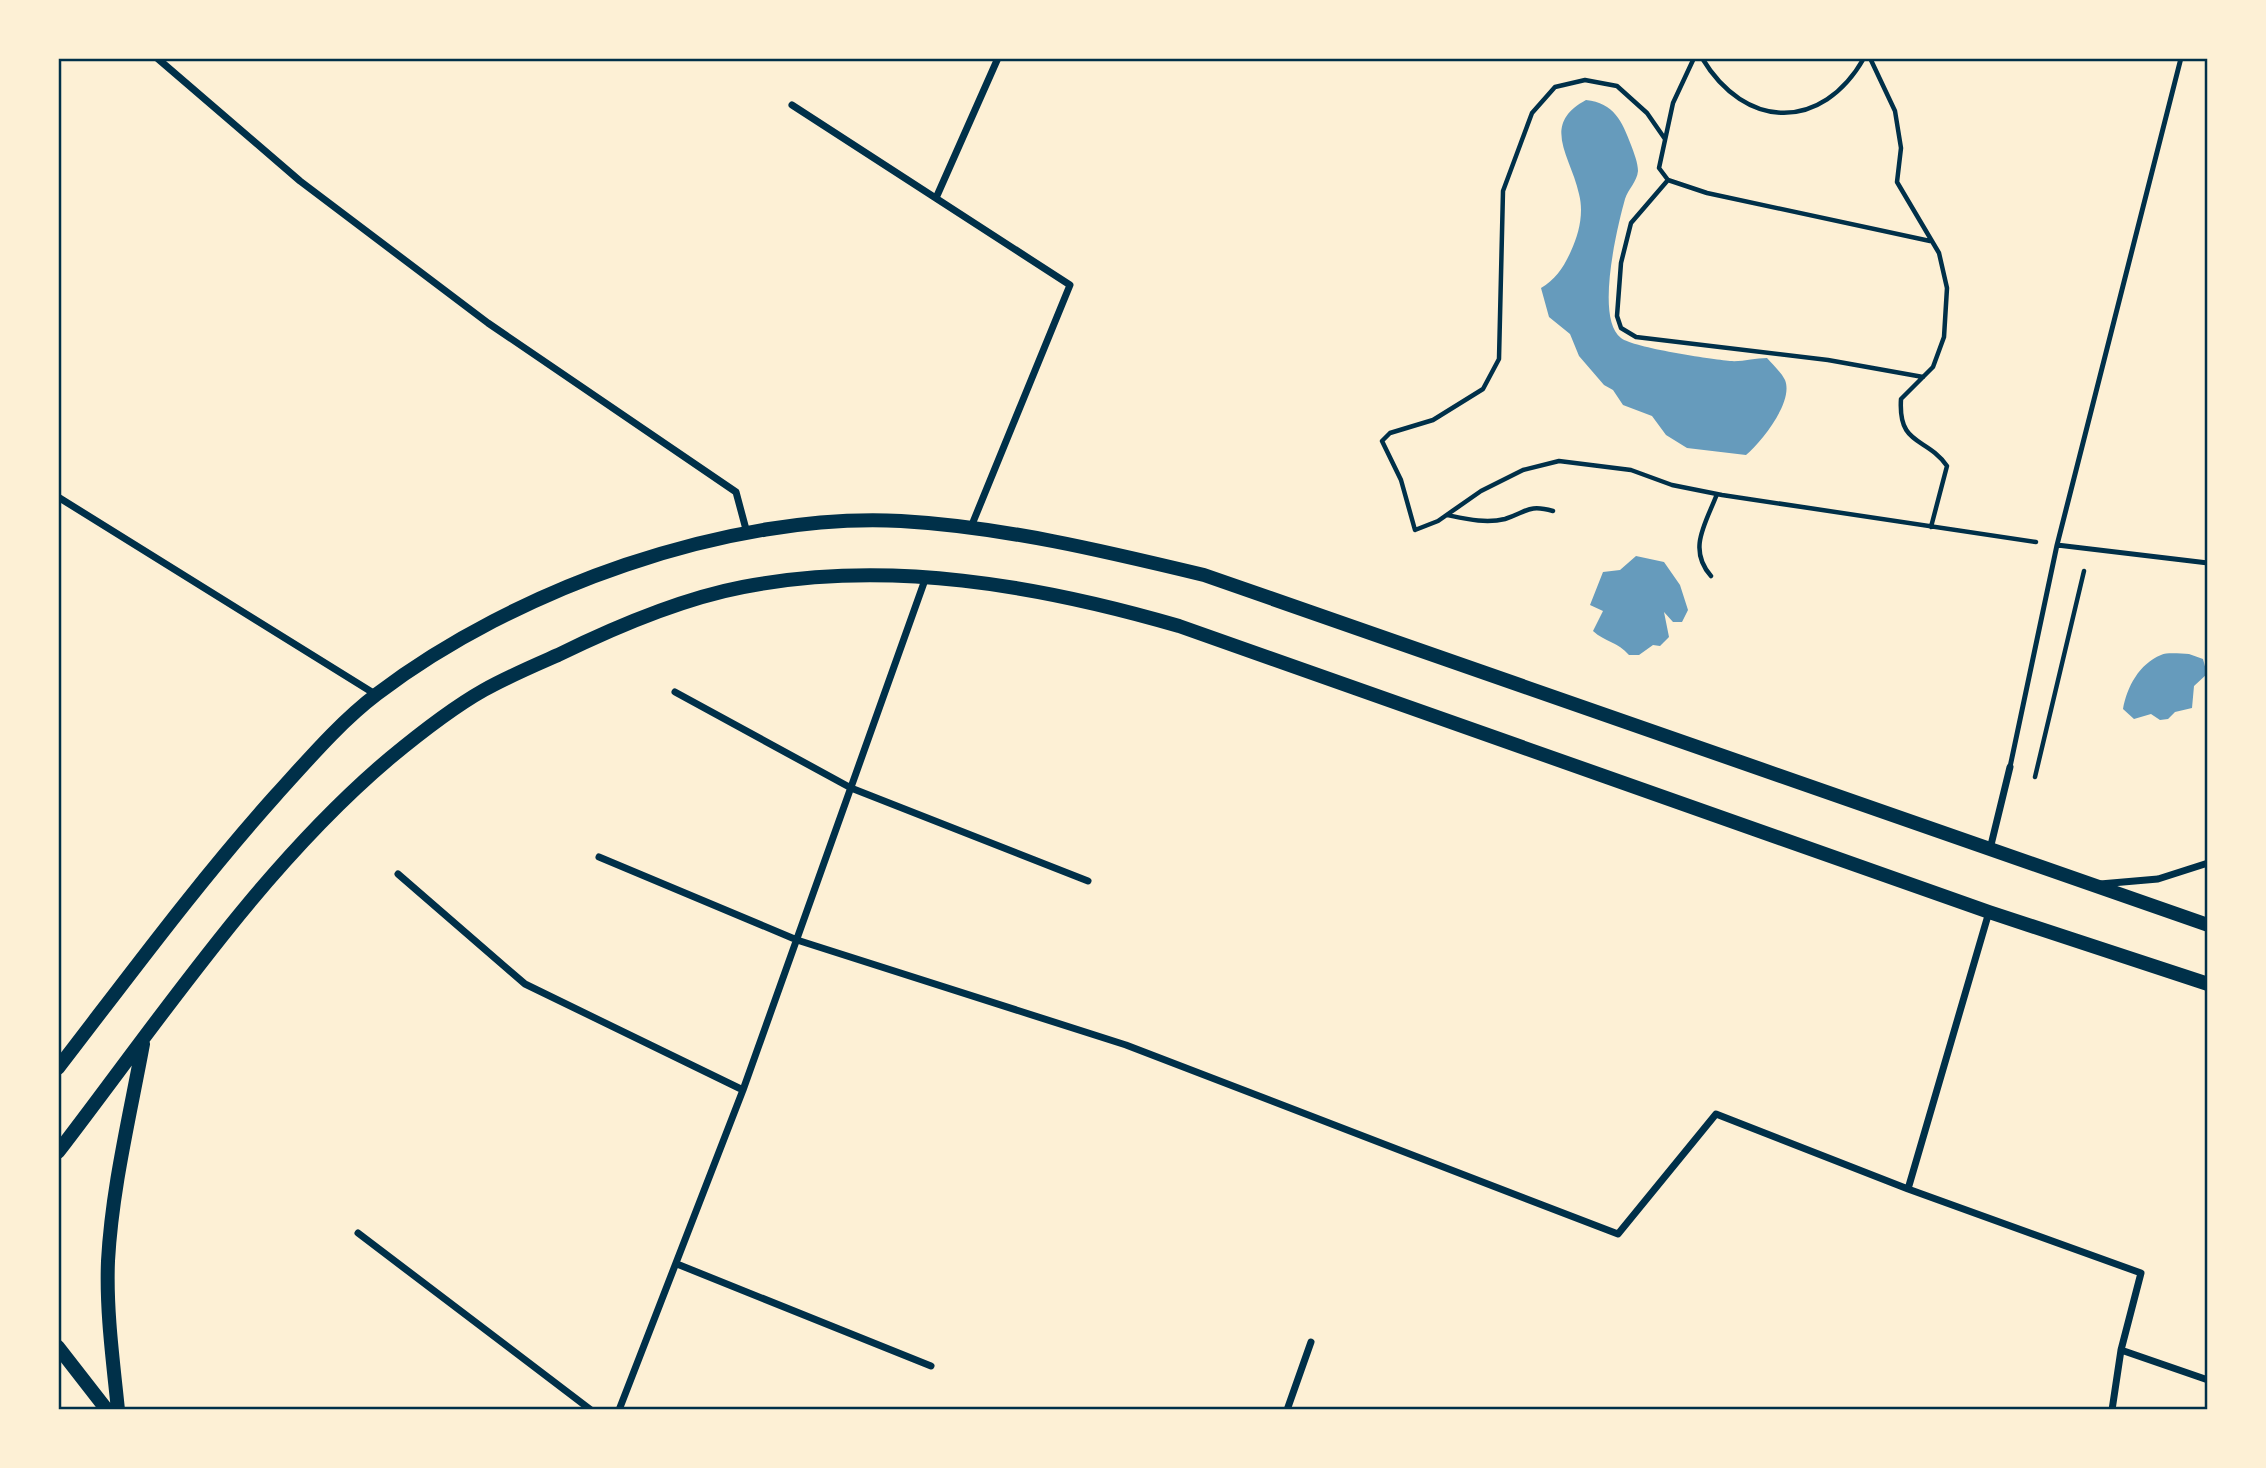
<svg xmlns="http://www.w3.org/2000/svg" width="2266" height="1468" font-family="Rubik,sans-serif">
  <rect width="100%" height="100%" fill="#fdf0d5"/>
  <path fill="#669bbc" d="M1586,100C1614,103 1622,121 1631,145C1634,153 1638,163 1638,171C1637,182 1628,189 1625,199C1617,228 1595,319 1621,338C1634,348 1711,359 1730,361C1742,362 1755,358 1767,358C1773,365 1781,372 1785,380C1794,402 1761,442 1746,455L1687,448L1666,435L1652,416L1623,405L1613,390L1604,385L1579,356L1570,334L1549,317L1541,288C1555,280 1564,267 1571,251C1579,234 1584,213 1579,194C1571,156 1540,125 1586,100Z
    M1636,556L1664,562L1680,585L1688,610L1682,622H1673L1664,612L1669,637L1660,646L1653,645L1639,655H1629C1618,642 1605,642 1593,631L1603,611L1590,605L1603,572L1620,570Z
    M2189,654L2203,659L2207,674L2194,686L2192,708L2175,712L2168,719L2160,720L2151,714L2134,719L2123,709C2127,687 2139,664 2161,655C2168,652 2181,654 2189,654Z"/>
  <g fill="none" stroke-linecap="round" stroke-linejoin="round">
    <path stroke="#003049" stroke-width="4.5" d="M1694,58L1673,103L1659,168L1668,180L1707,193L1930,241
      M1702,58C1745,130 1822,132 1864,58
      M1870,58L1895,111L1901,148L1897,182L1939,253L1947,288L1944,337L1933,367L1901,399C1898,447 1926,436 1947,466L1931,527
      M1665,139L1647,113L1617,86L1585,80L1555,87L1532,113L1503,191L1499,359L1483,389L1433,420L1390,433L1382,441L1401,480L1415,530L1438,521L1481,491L1523,470L1559,461L1631,470L1672,485L1722,495L2036,542
      M1668,180L1631,223L1621,263L1617,316L1621,328L1636,337L1828,360L1923,377
      M1447,515C1466,519 1486,524 1505,519C1527,512 1528,504 1553,511
      M1711,576C1687,549 1706,523 1717,494
      M2035,777L2084,571"/>
    <path stroke="#003049" stroke-width="5" d="M2057,545L2208,563
      M2010,767L2057,545L2181,58"/>
    <path stroke="#003049" stroke-width="7" d="M157,58L300,181L488,323L736,492L747,533
      M792,105L1070,285L971,527
      M936,198L998,58
      M58,497L375,694
      M675,692L851,788L1088,881
      M1990,849L2010,767
      M599,857L797,940L1126,1045L1618,1234L1716,1114L1908,1189L2141,1273L2121,1350
      M398,874L525,984L743,1090
      M2100,884L2158,879L2208,863
      M1908,1189L1989,912
      M358,1233L591,1410
      M677,1264L931,1366
      M619,1410L743,1090L926,577
      M1287,1410L1311,1342
      M2112,1410L2121,1350L2208,1380"/>
    <path stroke="#003049" stroke-width="14" d="M58,1068C129,976 198,882 276,795C307,761 340,722 377,694C515,589 728,512 901,521C1004,527 1104,551 1204,575L2208,925
      M58,1152C161,1018 261,867 390,758C419,734 452,708 484,690C507,677 533,666 558,655C615,627 680,599 743,587C888,559 1038,585 1179,626L1989,912L2208,984
      M58,1347L107,1410
      M118,1410C113,1361 106,1310 108,1261C112,1188 130,1115 143,1044"/>
  </g>
  <rect width="2266" height="1468" fill="none" stroke="#fdf0d5" stroke-width="119"/>
  <rect x="60" y="60" width="2146" height="1348" fill="none" stroke="#003049" stroke-width="2.5"/>
</svg>
